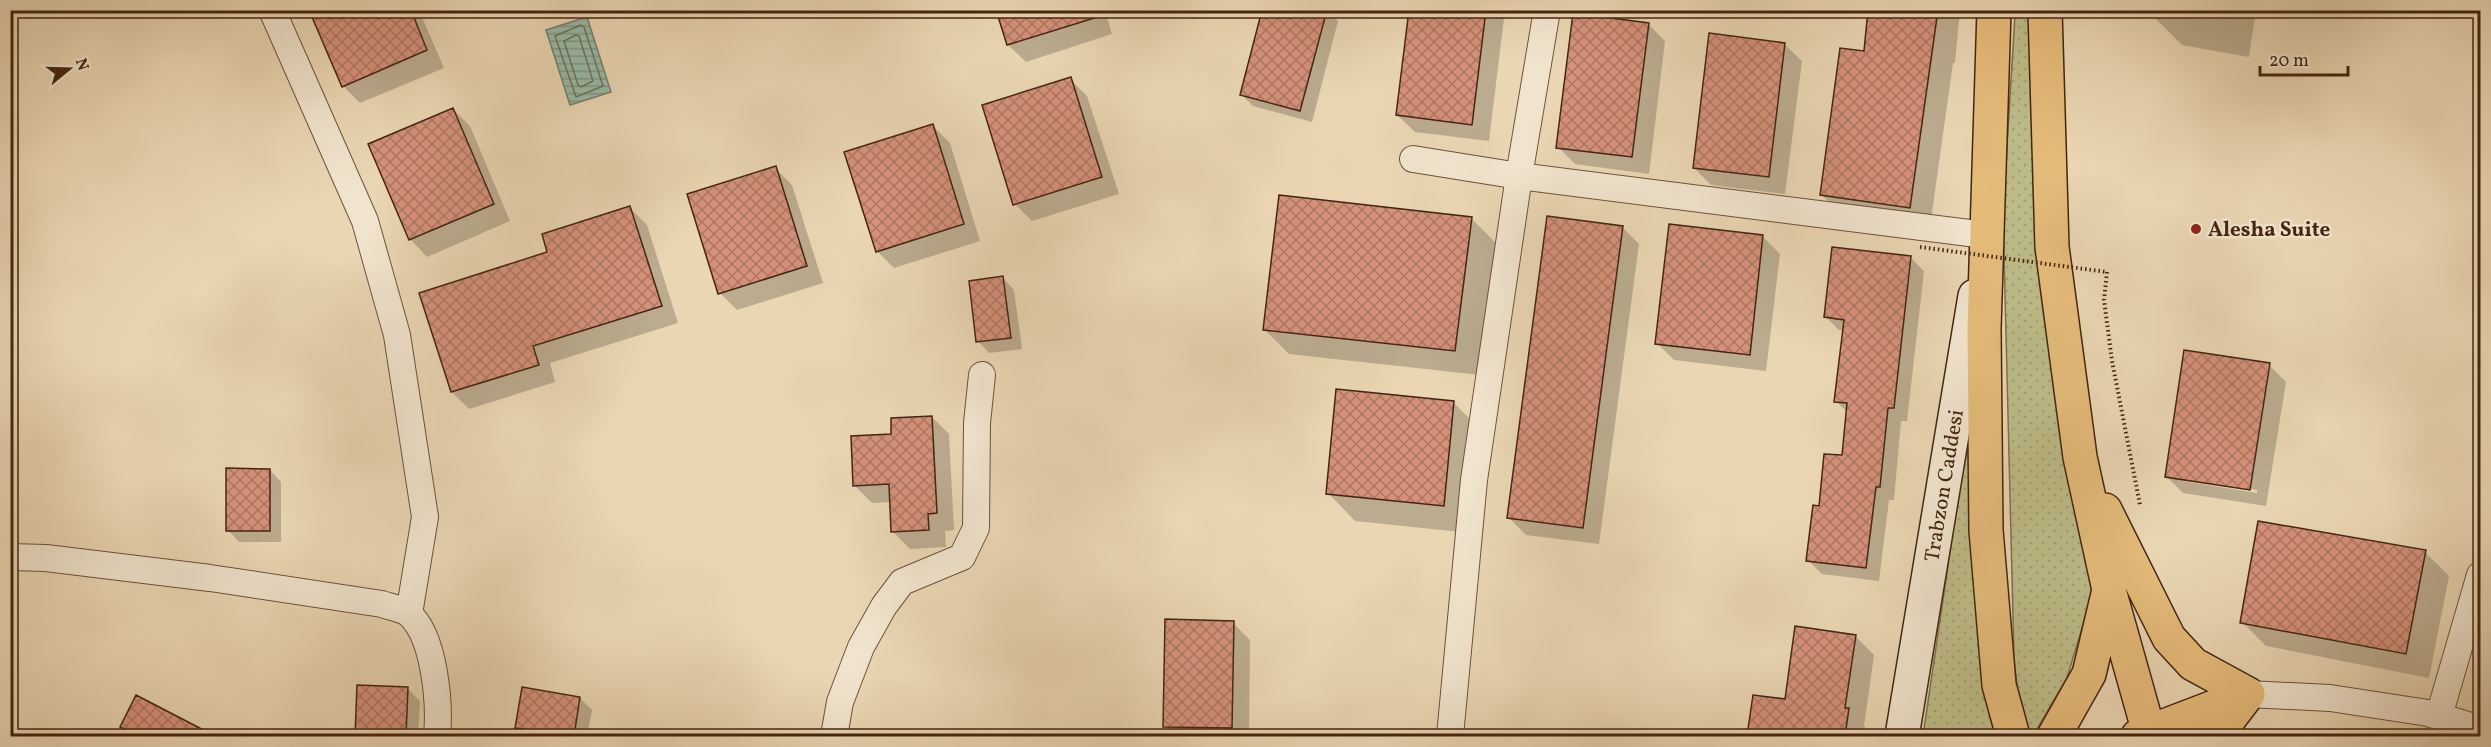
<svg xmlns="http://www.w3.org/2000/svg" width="2491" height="747" font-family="Vollkorn,serif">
  <defs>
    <pattern id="grass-dots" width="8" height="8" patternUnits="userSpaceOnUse" patternTransform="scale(1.5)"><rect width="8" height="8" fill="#bdbc88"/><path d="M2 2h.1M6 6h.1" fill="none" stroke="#a4a174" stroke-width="1.8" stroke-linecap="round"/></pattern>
    <pattern id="water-rules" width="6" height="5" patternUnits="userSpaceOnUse" patternTransform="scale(1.5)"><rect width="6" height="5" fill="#98baa8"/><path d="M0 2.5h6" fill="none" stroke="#7e9787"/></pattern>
    <pattern id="building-cross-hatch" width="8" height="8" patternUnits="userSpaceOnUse" patternTransform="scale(1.5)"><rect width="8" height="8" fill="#d5917a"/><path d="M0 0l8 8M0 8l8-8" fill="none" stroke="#ae7663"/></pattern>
  </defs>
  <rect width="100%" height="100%" fill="#ead6b3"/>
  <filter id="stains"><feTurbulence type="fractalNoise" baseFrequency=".00333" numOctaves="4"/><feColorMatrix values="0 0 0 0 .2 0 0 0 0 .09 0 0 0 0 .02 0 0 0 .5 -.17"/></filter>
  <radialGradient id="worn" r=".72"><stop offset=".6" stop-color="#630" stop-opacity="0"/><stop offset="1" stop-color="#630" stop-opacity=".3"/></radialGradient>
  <path fill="url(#grass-dots)" stroke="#80704c" stroke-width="1.5" d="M2015,15L2031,18L2095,585L2067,678L2033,736H2023L2014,658L2003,213Z
    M1970,416L1997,736H1923Z"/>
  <path fill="url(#water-rules)" stroke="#767e6c" stroke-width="1.5" d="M587,17L611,92L570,105L546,30Z"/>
  <path fill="#0003" fill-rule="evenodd" d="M311,10H419L444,68L360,103L343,86Z
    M998,10H1105L1112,34L1026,62L1008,45Z
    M1264,10H1328L1338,21L1312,122L1253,106L1241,94Z
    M1410,10H1505L1489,141L1415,132L1397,115Z
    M1869,10H1960L1955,63H1953L1930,227L1842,215L1822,195L1865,53Z
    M2156,10H2256L2249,57L2182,45L2155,18Z
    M1648,24L1665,41L1649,174L1575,164L1558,147Z
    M1784,44L1802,61L1785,194L1711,185L1694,168Z
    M1070,79L1087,96L1119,194L1032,221L1015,204Z
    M453,109L470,126L510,221L427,257L410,239Z
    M933,126L950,143L980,241L894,268L877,251Z
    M775,168L792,185L823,283L737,310L720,293Z
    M630,208L647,225L678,323L550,363L555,382L469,409L452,392L421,294L549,253Z
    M1471,218L1496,243L1480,375L1289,354L1264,329Z
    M1622,227L1639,244L1599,544L1526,535L1509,518Z
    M1763,237L1780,254L1766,371L1674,360L1657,343Z
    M1910,257L1924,271L1907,421H1901L1894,500H1889L1879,581L1822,574L1808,560L1820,508L1843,457L1848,413L1836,401L1844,331L1839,330L1826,317Z
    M1003,278L1014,290L1022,349L989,353L978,341Z
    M2269,365L2286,382L2266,506L2183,493L2166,476ZM2183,478L2257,490V493L2183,481Z
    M1453,402L1481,430L1471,533L1355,521L1328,493Z
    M932,417L949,434L954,530L945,531L946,547L910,549L893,532L891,502L872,503L855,486L893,435Z
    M270,470L281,482V542H239L228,530Z
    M2425,552L2449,576L2429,678L2266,646L2242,622Z
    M1233,623L1250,640L1249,736H1175L1165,726Z
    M1855,636L1874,655L1864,726L1867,729L1866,736H1748L1754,697L1787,701Z
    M359,687L408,689L420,701L418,736H357Z
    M580,698L592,710L587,736H526L517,727Z
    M189,725L200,736H131L122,727Z"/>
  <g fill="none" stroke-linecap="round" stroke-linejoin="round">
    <path stroke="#6e705c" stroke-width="1.5" d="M581,25L584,27L603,86L576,97L555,36Z
      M576,35L579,36L593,81L581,87L578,85L564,41Z"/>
  </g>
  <path fill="url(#building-cross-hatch)" stroke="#442511" stroke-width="1.5" d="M309,10H411L427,50L342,87Z
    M996,10H1100L1101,16L1007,45Z
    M1262,10H1327L1300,111L1240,95Z
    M1409,10H1486L1472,125L1396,115Z
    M1868,10H1938L1910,208L1820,195L1840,48L1864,51Z
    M1573,13L1649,23L1632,157L1556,148Z
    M1709,33L1785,43L1769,177L1693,168Z
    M1071,77L1102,177L1013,205L982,105Z
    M453,108L494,204L409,240L368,144Z
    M933,124L964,224L876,252L844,152Z
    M776,166L807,266L718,294L687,194Z
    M1279,195L1472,217L1455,351L1263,330Z
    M630,206L662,306L533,346L539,365L451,392L419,293L547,252L542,234Z
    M1547,216L1623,226L1583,528L1507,518Z
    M1669,224L1763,235L1750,355L1655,344Z
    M1832,247L1911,256L1894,408H1888L1880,487H1876L1866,568L1806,561L1813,505L1819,506L1824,454L1842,455L1847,403L1834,402L1844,320L1824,317Z
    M1003,276L1011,338L976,342L969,281Z
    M2184,350L2270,363L2250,490L2165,477Z
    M1336,389L1454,401L1444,506L1326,494Z
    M932,416L937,513L928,514L929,530L891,532L889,484L853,486L851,436L891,434V418Z
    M226,468L270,469V531H226Z
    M2258,521L2426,550L2406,654L2240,623Z
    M1165,619L1234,621L1232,728L1163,727Z
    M1795,626L1856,635L1845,708H1849L1845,736H1747L1753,695L1785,699Z
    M357,685L408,687L406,736H355Z
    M522,687L580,697L574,736L515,728Z
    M136,695L215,736H137L120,727Z"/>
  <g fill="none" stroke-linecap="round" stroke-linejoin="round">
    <g stroke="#6e513a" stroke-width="28">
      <path id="street" d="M272,10L365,221L397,335L425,517L409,614
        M1413,159L1519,176L1985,235
        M10,557L46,558L210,578L382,604C390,607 403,609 409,614C435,637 440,704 437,736
        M2248,694L2330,698L2428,713L2480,729
        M2439,716L2480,575
        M834,736L840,702L861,647L884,606L902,582L962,557L976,528L977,423L982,375
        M1450,736L1474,480L1519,176L1547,10"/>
    </g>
    <g stroke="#442511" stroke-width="36">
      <g id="secondary">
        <path id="s1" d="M1902,736L1975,296"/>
      </g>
    </g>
    <g stroke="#442511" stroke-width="36">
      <path id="highway" d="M1994,10L1984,329L1986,530L1999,685L2013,736
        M2045,10L2052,247L2080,457L2109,590L2150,736
        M2105,510L2169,638L2193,664L2248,694
        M2054,736L2089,674L2108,594
        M2138,736L2248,694
        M2216,736L2248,694"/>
    </g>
    <path stroke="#442511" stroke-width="4" stroke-dasharray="1.5 3" stroke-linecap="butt" d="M2107,272L2104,300L2112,361L2140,505"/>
    <use href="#street" stroke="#f1e4ce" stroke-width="26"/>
    <use href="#secondary" stroke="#f1e4ce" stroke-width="33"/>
    <use href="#highway" stroke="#e5bb7a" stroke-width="33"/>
    <path stroke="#442511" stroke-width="4" stroke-dasharray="1.5 3" stroke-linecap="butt" d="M1920,247L2107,272"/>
  </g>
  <circle fill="#8f2418" stroke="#f1e4ce" stroke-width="2" cx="2196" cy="229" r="6"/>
  <g text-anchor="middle" stroke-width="5" stroke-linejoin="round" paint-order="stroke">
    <g font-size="21" font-weight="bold" fill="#442511" stroke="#f1e4ce" text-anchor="start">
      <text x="2208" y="236">Alesha Suite</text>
    </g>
    <g font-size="21" fill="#442511" stroke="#f1e4ce">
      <text dy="7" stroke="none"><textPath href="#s1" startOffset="254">Trabzon Caddesi</textPath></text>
    </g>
  </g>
  <rect width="2491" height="747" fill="none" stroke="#ead6b3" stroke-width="36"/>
  <rect x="12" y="12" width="2467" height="723" fill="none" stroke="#442511" stroke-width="3"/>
  <rect x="18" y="18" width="2455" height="711" fill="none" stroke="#442511" stroke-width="1.5"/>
  <g transform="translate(69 69) rotate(71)" stroke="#f1e4ce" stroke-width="4.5" paint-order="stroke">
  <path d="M0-4.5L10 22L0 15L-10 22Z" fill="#442511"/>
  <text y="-9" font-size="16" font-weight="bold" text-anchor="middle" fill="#442511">N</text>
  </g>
  <path d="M2260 66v9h88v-9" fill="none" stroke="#442511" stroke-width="3"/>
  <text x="2269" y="66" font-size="18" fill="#442511" stroke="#f1e4ce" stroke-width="4.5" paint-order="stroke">20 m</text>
  <rect width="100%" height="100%" filter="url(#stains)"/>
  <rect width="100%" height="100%" fill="url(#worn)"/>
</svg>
